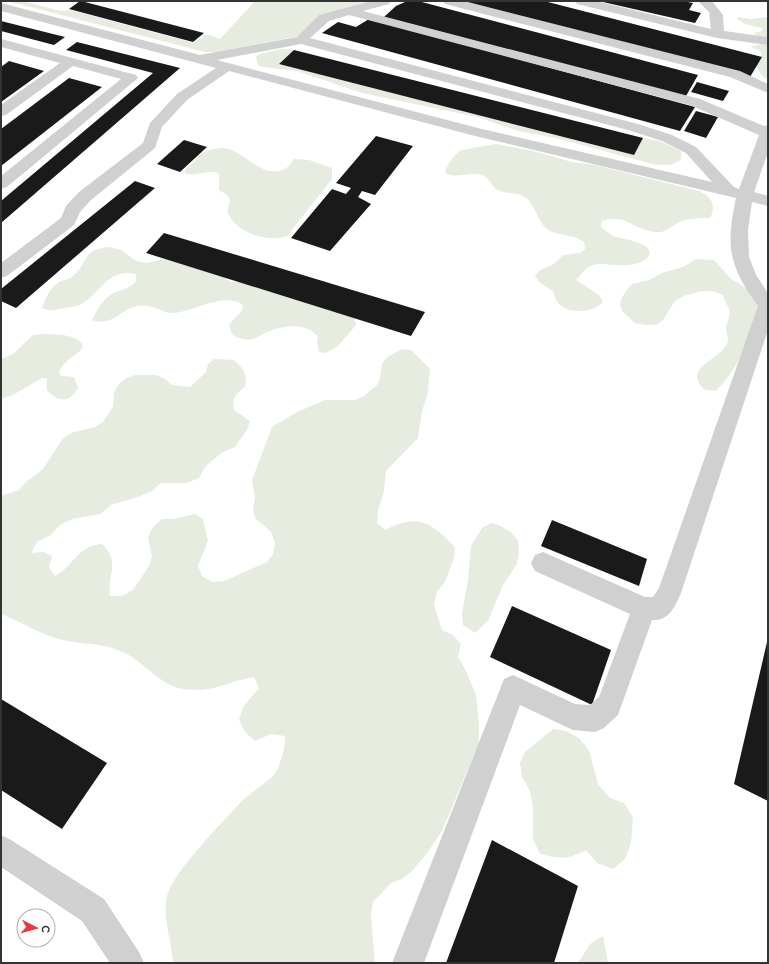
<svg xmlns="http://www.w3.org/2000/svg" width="769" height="964" font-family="Raleway,sans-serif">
  <rect width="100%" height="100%" fill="#fff"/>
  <path fill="#e6ecdf" d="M7,1H22L61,11L70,10L194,43L207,34L220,39L255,1H368L318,16L299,36L216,52H205Z
    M738,17L751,19L768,17V37L757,36L754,33L762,31V28L745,24L737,19Z
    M761,44L768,45V79L763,77L754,64L762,55L760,51L751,47Z
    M281,49L294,50L279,64L633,155L643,138L659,141L681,151V160L671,165H656L556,138L518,131L477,117L362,93L297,71L264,67L258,65L256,57L260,54Z
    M496,144L533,151L572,162L595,165L699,191C711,196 717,205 710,218C701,218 691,218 682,221C671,225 667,234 654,232C633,230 626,213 602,221L601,227L613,236L630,240L646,246L650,252L648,258C625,274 601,257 587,268C583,271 579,277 576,280L599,295L603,302C591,316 555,315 554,292L539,282L535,276L540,270L554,264L563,255L580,253L585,249L584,242C573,234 561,236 550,231C540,226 536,209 529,201C520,190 507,196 496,189C491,185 490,179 484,176C471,170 458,180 445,173C446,166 455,153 461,150Z
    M224,148C245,150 263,182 286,168C290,166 291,162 294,159L309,160L332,168V179L287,236C268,243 238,233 229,215C226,211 229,205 230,200L227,195L219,190V174C208,168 196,178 185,173L184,171C200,156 200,149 224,148Z
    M109,247L121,250L136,261L147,263L171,257L222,276L231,282L256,283L354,315L356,325L338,346L326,353L319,352L317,342L318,337C307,322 283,325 267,332C262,334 257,338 253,339C248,341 236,338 232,334C231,332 230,328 229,325L243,309L242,304C223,292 193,312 173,313C161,313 153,303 138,306C119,309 114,327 92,320C97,310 104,297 114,293C123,289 129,289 136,281V274C106,268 102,294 79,305C74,307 68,307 63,308C55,310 51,312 42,308C45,298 51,286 61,281C65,280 69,279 73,276C89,262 81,250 109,247Z
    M696,259L714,260L730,278L746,288L760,309C750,338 739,368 716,391L705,390C679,366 725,360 728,340C728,336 726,332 726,328C727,321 731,316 729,309C727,304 724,300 723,295L712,291H702L684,296L675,301L663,320L656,325H646L635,323L622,311L620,305L621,299L628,288L633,284L649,280L662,273L685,266Z
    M43,334C54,334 81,334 83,347C75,358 64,359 59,373L61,376L74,377L78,388C69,403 59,403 47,390V378H42L13,395L1,399V359L13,354L33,335Z
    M402,349L411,350L430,369L428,393L422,411L418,438L386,471L384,491L378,511L377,523L385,530C419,513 430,522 455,547L454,558L445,582L437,592L434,605L442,630L453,635L461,644L458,657L465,669L476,695L479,726V743L442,831L428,852L412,871L402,879L391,883L373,902L371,915L375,963H173C172,942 162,918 167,896C173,872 221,824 240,803C247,795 270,780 274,775C281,764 285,749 285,736L271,734L255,741L245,732L239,720L243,707L259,688L254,677C226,682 214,693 183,689C162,686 145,664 127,654C102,641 83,646 59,639C37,633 22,622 1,614V496L19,490L26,482L43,469L64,437L74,432L95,427L103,422L113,407L114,392L119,384L126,378L135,375H156L165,379L172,385L190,387L206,372L208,364L214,359L234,360C243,368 248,375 245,387C235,394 232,398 234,410L250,421L247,430L235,447L223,452L214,459L205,467L199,478L187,483H161L152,491L138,497L111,505L100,514L72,519L60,525L51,535L37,542L31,553L43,552L52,556L49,567L55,576C74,566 77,546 102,544C121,562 107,574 110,596H122L133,590L149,566L152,556L148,537L153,527L162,519H173L195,514L203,519L208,541L198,566L202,576L212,582L224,581L267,562L273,554L275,543L271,532L255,518L253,508L255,498L252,480L272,427L297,412L325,400H355L364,396L377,385L380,378L382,364L387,357Z
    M491,523L501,526L511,532L518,541L519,553L517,564L503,585L488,621L475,633L463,625L462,614L468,580L471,546L482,528Z
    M553,729L566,731L579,738L589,750L598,784L610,798L624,803L633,817L631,843L625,859L613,869L597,863L586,850C567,860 561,859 540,854L533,839V808L530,791L522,777L520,763L525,752Z
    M603,936L608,963H578L590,944Z"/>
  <path fill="#1a1a1a" d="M80,1H81L204,33L193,42L69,9Z
    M418,1L698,75L686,96L384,17L396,6L405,2Z
    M461,1H544L762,57L750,77Z
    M682,1L693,3L689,10L701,13L695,23L603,2Z
    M369,19L695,107L680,131L322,33L338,22L356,27Z
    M1,21L65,37L54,45L1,31Z
    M77,42L180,68L1,223V201L153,73L66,50Z
    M294,50L643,138L634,155L279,64Z
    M9,61L44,71L1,102V67Z
    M69,78L102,87L1,166V129Z
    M697,82L729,91L723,101L691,92Z
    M696,111L718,117L706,138L684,131Z
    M376,136L413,146L375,195L362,191L358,197L371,204L330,251L291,238L332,189L346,194L351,188L336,183Z
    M184,140L207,147L180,172L157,164Z
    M135,181L155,188L16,308L1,301V289Z
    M164,233L425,312L411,336L146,253Z
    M552,520L647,559L639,586L541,546Z
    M512,606L611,650L592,705L490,657Z
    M767,642H768V801L734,784Z
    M1,699L107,763L62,829L1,790Z
    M492,840L578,886L554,963H446Z"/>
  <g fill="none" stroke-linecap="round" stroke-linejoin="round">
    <path fill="#d0d0d0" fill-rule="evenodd" d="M371,1H391L389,4L363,11L700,99L764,126L768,125V152L754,192L768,196V206L752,202L748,230L749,257L756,275L768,293V330L681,593C675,607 669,621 652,620L618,715L604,728L595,732L573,730L520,705L424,963H392L504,679L513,675L575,704L590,705L599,697L630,614L535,571L531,563L535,555L543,552L645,597H653L659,588L758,306C728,265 726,246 736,198L471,135L229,71L187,100L162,127L155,148L91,200L80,212L74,225L7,276L1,278V263L61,218L66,206L79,192L143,143L150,123L177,94L216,68L1,11V3L200,55L297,37L319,15ZM349,15L690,105L759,135L739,189L734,187L696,147L672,135L638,124L310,38L329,21ZM301,44L628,130L662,141L686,153L712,182L478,128L217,60Z
      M443,1H464L740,71L768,84V93L730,77L445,4Z
      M575,1H596L711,29L709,12L698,1H712L723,15L724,31L768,37V45L717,38L577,4Z
      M1,39L136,75L138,78L7,187L1,189V176L121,79L73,66L6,115L1,116V105L60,63L1,47Z
      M1,835L11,840L104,899L139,952L144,963H110L82,921L1,867Z"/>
  </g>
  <rect width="769" height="964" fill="none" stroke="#333333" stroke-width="4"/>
  <g transform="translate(36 928) rotate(96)"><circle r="19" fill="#ffffff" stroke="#adadad"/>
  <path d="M0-3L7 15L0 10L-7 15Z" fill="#e63946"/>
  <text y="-6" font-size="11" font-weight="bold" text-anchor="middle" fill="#333333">С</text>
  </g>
</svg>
